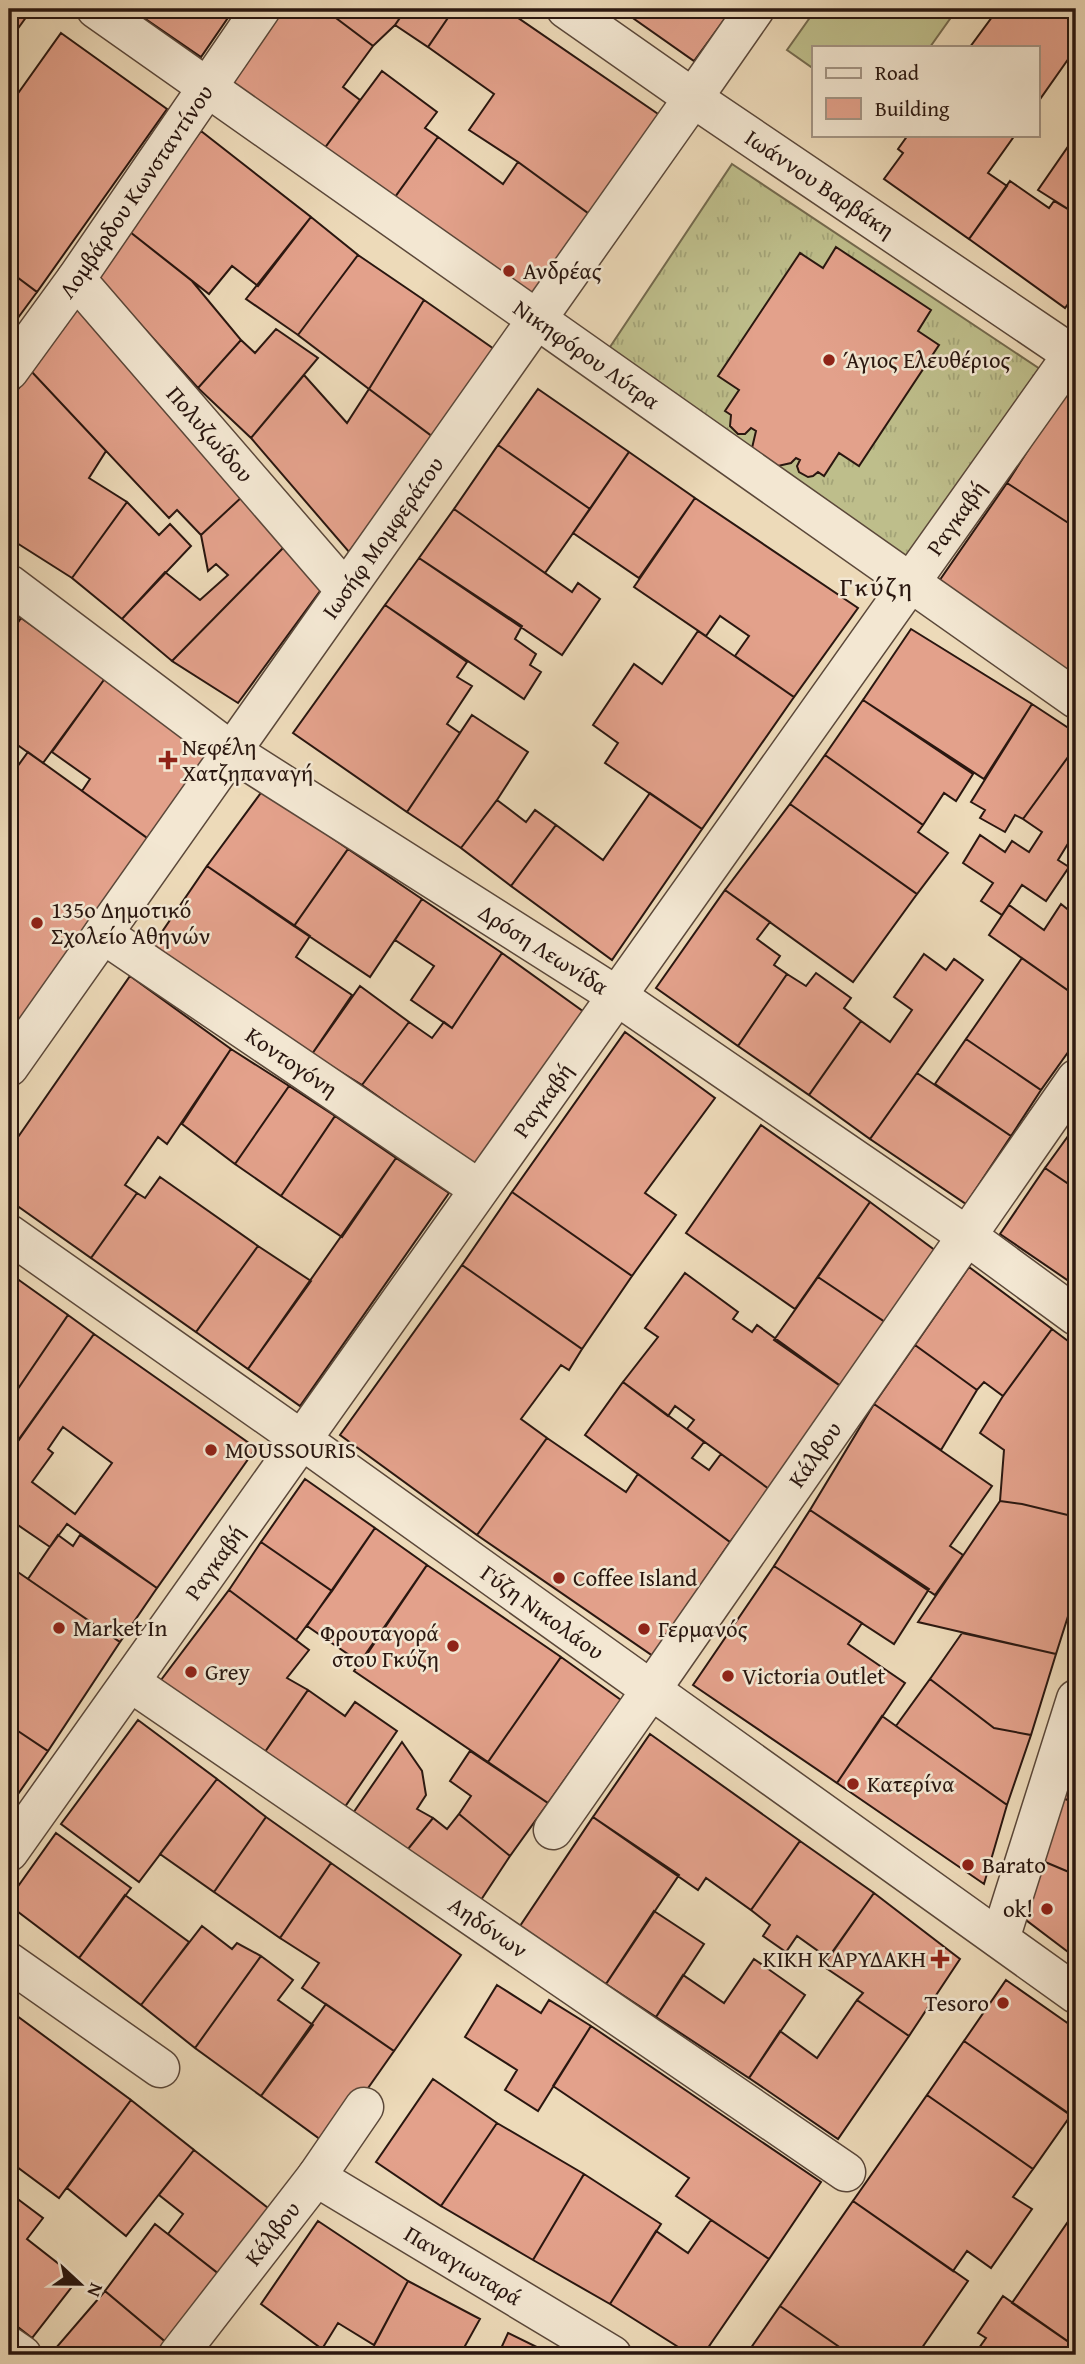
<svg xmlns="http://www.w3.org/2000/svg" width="1085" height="2364" font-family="'Gentium Book Plus',serif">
  <defs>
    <pattern id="grass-tufts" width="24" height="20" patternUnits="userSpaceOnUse" patternTransform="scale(1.75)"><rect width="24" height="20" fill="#bebe8b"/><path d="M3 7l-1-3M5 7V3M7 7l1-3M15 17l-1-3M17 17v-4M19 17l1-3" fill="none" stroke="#a3a377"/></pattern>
  </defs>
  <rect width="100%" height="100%" fill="#eddab9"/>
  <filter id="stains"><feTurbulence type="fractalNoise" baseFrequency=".00286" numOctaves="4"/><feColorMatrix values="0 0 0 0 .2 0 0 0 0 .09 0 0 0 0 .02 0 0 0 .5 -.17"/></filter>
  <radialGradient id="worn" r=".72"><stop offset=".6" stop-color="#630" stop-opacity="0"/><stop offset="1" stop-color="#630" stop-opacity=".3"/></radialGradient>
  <path fill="url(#grass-tufts)" stroke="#746a4e" stroke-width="2" d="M732,164L1040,369L908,567L600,362Z"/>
  <path fill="#bebe8b" stroke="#746a4e" stroke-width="2" d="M816,9H957L930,47H814V69L787,50Z"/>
  <path fill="#e3a18b" stroke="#2a1710" stroke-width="2" fill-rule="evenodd" d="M9,9H32L9,41Z
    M131,9H234L201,57Z
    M282,9H324L373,46L343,87L360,100L321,153L227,82Z
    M324,9H406L395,25L373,46Z
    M406,9H454L428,47L395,25Z
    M454,9H505L661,116L592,216L518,162L469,130L494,94L428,47Z
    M620,9H732L694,61Z
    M998,9H1076V48L1038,102V47H970Z
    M61,33L167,109L37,292L9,271V106Z
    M382,71L437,112L425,128L438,137L390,204L321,153Z
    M201,131L311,217L258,286L232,266L209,294L125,228Z
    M908,135H1015L988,173L1007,186L969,239L884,179L903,153L898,149Z
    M1076,135V214L1038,190Z
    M438,137L503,184L518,162L592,216L528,305L390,204Z
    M1010,181L1049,208L1054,201L1076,214V293L1065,308L969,239Z
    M311,217L358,255L298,335L246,299Z
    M125,228L192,281L241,340L198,388L95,274Z
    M836,247L931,310L918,331L939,345L859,466L839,453L824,476L818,472L813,476L808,477L799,472L797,466L800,460L796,458L791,463L778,466L752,448L756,431L751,428L745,434H738L730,426L731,415L725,411L739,390L718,376L800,253L823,268Z
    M358,255L424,300L369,389L298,335Z
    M9,271L37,292L9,330Z
    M424,300L494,349L433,437L369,389Z
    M78,306L244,495L201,535L177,510L169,518L31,371Z
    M276,329L318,358L251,438L198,388L241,340L255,353Z
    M31,371L106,451L89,478L127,502L72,578L9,538V402Z
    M304,375L347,423L369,389L433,437L349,552L251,438Z
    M1075,377H1076V528L1007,483Z
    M538,389L629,452L590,509L498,445Z
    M498,445L590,509L545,573L454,509Z
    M629,452L695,498L639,578L573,533Z
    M1007,483L1076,528V680L935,587Z
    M244,495L285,546L172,661L122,619L165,572L200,600L228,575L216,564L208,571L201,535Z
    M695,498L858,608L794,697L735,656L749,636L720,616L706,636L634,587Z
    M127,502L159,535L170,524L191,546L122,619L72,578Z
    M454,509L572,592L578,583L600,599L562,655L419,558Z
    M285,546L323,587L238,703L172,661Z
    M419,558L522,626L515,639L536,654L530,665L541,672L524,699L385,605Z
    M385,605L467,662L457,677L472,686L447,724L460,733L407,812L293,733Z
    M9,609L21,618L9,636Z
    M21,618L106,677L43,763L9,739V636Z
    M911,629L1032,704L984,779L863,700Z
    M698,631L794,697L702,829L605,763L618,743L593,725L634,664L662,684Z
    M106,677L211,752L150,840L82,791L90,779L52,752Z
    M863,700L973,774L956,801L944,793L923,825L825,755Z
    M1032,704L1076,733V746L1023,819L1015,815L1005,832L980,818L985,810L971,802Z
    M472,715L528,752L497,800L461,848L407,812Z
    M1076,746V847L1069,842L1058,860L1069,867L1046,901L1022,885L1002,915L981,901L993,883L963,863L980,835L1005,852L1012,841L1029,852L1042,832L1023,819Z
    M28,752L150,840L12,1034L9,1031V778Z
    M825,755L923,825L918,832L948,853L917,894L790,804Z
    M263,790L348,849L294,926L207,866Z
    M650,793L702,829L612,960L511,886L556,825L603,860Z
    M497,800L526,822L535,810L556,825L511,886L461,848Z
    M790,804L917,894L853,982L725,890Z
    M348,849L422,899L370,977L294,926Z
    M207,866L310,936L296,957L352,995L312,1054L153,945Z
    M725,890L770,922L757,939L780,956L774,965L787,974L738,1046L656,988Z
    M422,899L502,953L452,1028L411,1000L434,966L395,940Z
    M1061,904L1076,916V996L989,935L1009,905L1044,930Z
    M502,953L591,1017L483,1171L362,1085L409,1022L432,1038L444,1022L452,1028Z
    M924,954L946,970L954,959L983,980L870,1139L809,1095L861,1021L890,1042L912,1010L894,997Z
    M1022,958L1076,996V1041L1041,1090L966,1039Z
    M816,973L851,998L844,1008L861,1021L809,1095L738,1046L787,974L806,986Z
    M130,976L231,1049L167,1144L158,1137L125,1185L137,1193L91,1258L9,1200V1150Z
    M360,986L409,1022L362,1085L312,1054Z
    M625,1032L715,1098L645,1193L676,1215L632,1276L512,1192Z
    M966,1039L1041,1090L1011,1136L935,1084Z
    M231,1049L289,1086L235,1164L182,1124Z
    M917,1073L1011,1136L966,1204L870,1139Z
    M289,1086L335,1116L281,1196L235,1164Z
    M335,1116L396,1158L342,1237L281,1196Z
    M761,1125L870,1202L795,1309L686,1233Z
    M1076,1125V1189L1045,1168Z
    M396,1158L449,1193L300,1406L248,1369Z
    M1045,1168L1076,1189V1286L1000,1234Z
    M160,1177L258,1246L196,1332L91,1258L137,1193L145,1198Z
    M512,1192L632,1276L582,1349L462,1265Z
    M870,1202L936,1251L888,1324L818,1277Z
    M258,1246L311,1281L248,1369L196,1332Z
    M462,1265L582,1349L569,1370L561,1365L521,1419L547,1438L477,1535L340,1435Z
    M969,1267L1052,1329L1003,1396L984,1382L977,1390L915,1345Z
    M9,1273L68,1315L9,1402Z
    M685,1273L738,1312L733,1319L752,1332L757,1325L842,1387L769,1489L687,1429L694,1420L675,1406L668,1416L623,1382L658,1337L645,1328Z
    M818,1277L888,1324L842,1387L774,1340Z
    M68,1315L94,1334L9,1453V1402Z
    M1052,1329L1076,1347V1517L1022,1504L1000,1501L1004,1450L980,1433L1003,1396Z
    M94,1334L256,1448L157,1588L67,1524L50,1547L9,1519V1454ZM63,1427L112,1463L75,1514L32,1482L53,1453L48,1449Z
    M915,1345L977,1390L941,1450L874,1404Z
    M623,1382L704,1442L692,1458L709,1470L721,1454L769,1489L730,1542L585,1435Z
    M874,1404L992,1486L950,1546L963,1555L935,1595L810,1510Z
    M547,1438L626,1492L638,1474L730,1542L653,1656L477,1535Z
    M305,1479L375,1528L332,1591L261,1542Z
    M1000,1501L1022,1504L1076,1517V1591L1056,1654L918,1622Z
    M810,1510L929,1589L894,1644L774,1566Z
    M375,1528L427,1565L361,1663L307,1626Z
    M58,1535L73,1546L80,1535L157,1588L120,1642L28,1579Z
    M261,1542L332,1591L296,1640L229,1590Z
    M427,1565L561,1657L488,1762L354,1671Z
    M9,1566L120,1642L48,1751L9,1725Z
    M774,1566L862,1623L848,1644L905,1683L837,1783L693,1685Z
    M229,1590L309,1650L287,1678L308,1690L260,1759L158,1684Z
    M962,1633L1056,1654L1031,1735L994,1728L930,1679Z
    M561,1657L621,1700L548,1803L488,1762Z
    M930,1679L994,1728L1031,1735L1007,1805L896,1726Z
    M308,1690L345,1716L355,1702L397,1731L340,1814L260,1759Z
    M882,1716L1007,1805L984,1884L837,1783Z
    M138,1720L217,1779L139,1882L61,1824Z
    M9,1725L48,1751L9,1807Z
    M650,1734L800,1841L751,1910L706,1878L698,1890L593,1817Z
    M402,1742L422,1771L426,1795L417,1809L433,1818L404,1854L349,1819Z
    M1076,1744V1803L1054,1795Z
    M470,1751L548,1803L510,1856L459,1814L471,1796L450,1781Z
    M217,1779L266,1817L214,1892L160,1854Z
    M1054,1795L1076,1803V1875L1038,1859Z
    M459,1814L510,1856L475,1909L404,1854L433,1818L447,1829Z
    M266,1817L331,1863L280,1938L214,1892Z
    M593,1817L679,1875L606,1984L520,1926Z
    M56,1833L131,1888L79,1958L9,1905V1899Z
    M800,1841L874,1893L828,1958L797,1936L786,1952L763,1936L770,1925L751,1910Z
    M1038,1859L1076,1875V1958L1022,1917Z
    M331,1863L461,1955L394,2051L302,1988L319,1963L280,1938Z
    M874,1893L960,1959L909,2036L857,2000L863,1993L823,1966Z
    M125,1895L189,1942L141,2005L79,1958Z
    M654,1911L704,1944L656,2017L606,1984Z
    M202,1926L232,1949L237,1943L261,1956L195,2048L141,2005Z
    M261,1956L293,1980L278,2000L313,2025L261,2096L195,2048Z
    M754,1959L805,1995L749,2078L656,2017L683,1975L724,2003Z
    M1006,1980L1076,2029V2119L964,2041Z
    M497,1985L541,2013L549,2000L591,2026L538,2111L505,2090L517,2070L465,2037Z
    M857,2000L909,2036L838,2139L749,2078L780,2031L817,2058Z
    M326,2004L394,2051L328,2145L261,2096Z
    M9,2010L131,2100L59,2198L9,2161Z
    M591,2026L821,2182L769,2259L676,2196L689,2178L553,2086Z
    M964,2041L1071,2115L1033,2169L927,2095Z
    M433,2079L497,2123L441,2206L376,2162Z
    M927,2095L1033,2169L1013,2197L1032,2209L991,2268L967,2251L953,2271L853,2201Z
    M131,2100L194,2150L126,2236L67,2188Z
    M497,2123L584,2174L533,2260L441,2206Z
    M194,2150L277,2215L224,2278L168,2234L183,2214L159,2195Z
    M584,2174L661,2224L610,2304L533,2260Z
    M11,2194L43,2218L27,2239L78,2279L32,2338L9,2320V2197Z
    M853,2201L968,2281L917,2355H851L780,2306Z
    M1076,2210V2347L1012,2303Z
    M711,2220L769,2259L703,2355H691L610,2304L656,2231L688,2253Z
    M318,2221L408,2281L374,2345L338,2323L322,2349L261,2304Z
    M155,2224L224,2278L168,2344L105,2291Z
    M408,2281L480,2319L460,2355H369Z
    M105,2291L168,2344L159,2355H63L55,2349Z
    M1003,2296L1076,2347V2355H974L986,2338L978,2333Z
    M780,2306L851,2355H746Z
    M508,2333L553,2355H498Z"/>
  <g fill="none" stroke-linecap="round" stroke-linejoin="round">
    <g stroke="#5b483a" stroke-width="41">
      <path id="pedestrian" d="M553,1830L651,1690
        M9,1962L160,2068
        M316,2177L364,2107"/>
    </g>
    <g stroke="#5b483a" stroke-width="41">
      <g id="minor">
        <path id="s1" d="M96,9L1076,699"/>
        <path d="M693,98L755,9"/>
        <path id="s2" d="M76,279L345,590"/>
        <path id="s3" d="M9,371L76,279L261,9"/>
        <path id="s4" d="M9,584L231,751L617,996L967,1236L1076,1316"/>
        <path id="s5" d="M103,934L479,1189"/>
        <path id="s6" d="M130,1682L846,2172"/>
        <path id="s7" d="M651,1690L1076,1079"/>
        <path d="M1000,1939L1076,1699"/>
        <path d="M9,2346L22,2355"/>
        <path id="s8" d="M178,2355L316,2177L612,2355"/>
      </g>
    </g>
    <g stroke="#5b483a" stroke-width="41">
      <g id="tertiary">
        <path id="s9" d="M566,9L693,98L1076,357"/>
        <path id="s10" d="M9,1067L693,98"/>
        <path id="s11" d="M9,1234L302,1440L1076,1994"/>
        <path id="s12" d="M9,1852L1072,355"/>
      </g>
    </g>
    <use href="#pedestrian" stroke="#f3e7d2" stroke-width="38"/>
    <use href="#minor" stroke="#f3e7d2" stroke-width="38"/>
    <use href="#tertiary" stroke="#f3e7d2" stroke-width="38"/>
  </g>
  <g fill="#8f2418" stroke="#f3e7d2" stroke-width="2.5">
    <circle cx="509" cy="271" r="7"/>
    <circle cx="829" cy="360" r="7"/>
    <path d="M164.5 749.5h7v7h7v7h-7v7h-7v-7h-7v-7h7z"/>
    <circle cx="37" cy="923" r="7"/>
    <circle cx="211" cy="1450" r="7"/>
    <circle cx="559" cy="1578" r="7"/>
    <circle cx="59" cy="1628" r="7"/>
    <circle cx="644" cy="1629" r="7"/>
    <circle cx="453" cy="1646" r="7"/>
    <circle cx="191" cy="1672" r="7"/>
    <circle cx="728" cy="1676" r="7"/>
    <circle cx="853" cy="1784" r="7"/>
    <circle cx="968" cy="1865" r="7"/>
    <circle cx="1047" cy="1909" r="7"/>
    <path d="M936.5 1948.5h7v7h7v7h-7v7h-7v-7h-7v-7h7z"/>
    <circle cx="1003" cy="2003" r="7"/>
  </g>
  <g text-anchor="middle" stroke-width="5" stroke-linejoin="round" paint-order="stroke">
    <g font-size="23" fill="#2a1710" stroke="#f3e7d2">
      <text dy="8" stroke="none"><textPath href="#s9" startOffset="308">Ιωάννου Βαρβάκη</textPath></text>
      <text dy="8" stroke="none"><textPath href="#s3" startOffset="220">Λομβάρδου Κωνσταντίνου</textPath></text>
      <text dy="8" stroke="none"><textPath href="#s1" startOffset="600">Νικηφόρου Λύτρα</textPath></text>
      <text dy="8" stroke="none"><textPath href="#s2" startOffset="205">Πολυζωίδου</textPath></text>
      <text dy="8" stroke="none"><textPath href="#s12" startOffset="1636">Ραγκαβή</textPath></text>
      <text dy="8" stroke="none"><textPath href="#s10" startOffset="648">Ιωσήφ Μομφεράτου</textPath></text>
      <text dy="8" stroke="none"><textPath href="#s4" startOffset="648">Δρόση Λεωνίδα</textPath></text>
      <text dy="8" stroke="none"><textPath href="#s5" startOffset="228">Κοντογόνη</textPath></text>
      <text dy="8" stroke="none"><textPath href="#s12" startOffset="922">Ραγκαβή</textPath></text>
      <text dy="8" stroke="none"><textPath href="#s7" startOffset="287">Κάλβου</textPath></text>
      <text dy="8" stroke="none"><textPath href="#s12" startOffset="355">Ραγκαβή</textPath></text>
      <text dy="8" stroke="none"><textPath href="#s11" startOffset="654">Γύζη Νικολάου</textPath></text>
      <text dy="8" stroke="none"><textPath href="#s6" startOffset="434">Αηδόνων</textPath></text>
      <text dy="8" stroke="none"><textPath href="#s8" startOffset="154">Κάλβου</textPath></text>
      <text dy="8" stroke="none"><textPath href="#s8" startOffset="397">Παναγιωταρά</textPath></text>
    </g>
    <g font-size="23" fill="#2a1710" stroke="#f3e7d2" text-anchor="start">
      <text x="523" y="279">Ανδρέας</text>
      <text x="843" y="368">Άγιος Ελευθέριος</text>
      <text x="182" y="755">Νεφέλη<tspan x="182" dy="26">Χατζηπαναγή</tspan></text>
      <text x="51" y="918">135ο Δημοτικό<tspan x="51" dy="26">Σχολείο Αθηνών</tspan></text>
      <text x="225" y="1458">MOUSSOURIS</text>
      <text x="573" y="1586">Coffee Island</text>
      <text x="73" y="1636">Market In</text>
      <text x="658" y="1637">Γερμανός</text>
      <text x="439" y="1641" text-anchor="end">Φρουταγορά<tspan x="439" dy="26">στου Γκύζη</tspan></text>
      <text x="205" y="1680">Grey</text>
      <text x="742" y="1684">Victoria Outlet</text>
      <text x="867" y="1792">Κατερίνα</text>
      <text x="982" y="1873">Barato</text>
      <text x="1033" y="1917" text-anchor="end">ok!</text>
      <text x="926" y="1967" text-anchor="end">ΚΙΚΗ ΚΑΡΥΔΑΚΗ</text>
      <text x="989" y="2011" text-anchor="end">Tesoro</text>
    </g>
    <g font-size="26" letter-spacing="2" fill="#2a1710" stroke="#f3e7d2">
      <text x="877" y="596">Γκύζη</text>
    </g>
  </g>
  <rect width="1085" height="2364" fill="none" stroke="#eddab9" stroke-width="35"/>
  <rect x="10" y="10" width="1064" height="2343" fill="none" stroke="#2a1710" stroke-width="3.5"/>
  <rect x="18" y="18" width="1050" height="2329" fill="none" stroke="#2a1710" stroke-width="2"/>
  <rect x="812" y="46" width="228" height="91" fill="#f3e7d2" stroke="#a39484" stroke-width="2"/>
  <rect x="826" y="68" width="35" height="10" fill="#f3e7d2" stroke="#a39484" stroke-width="2"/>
  <text x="875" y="80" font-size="21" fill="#2a1710">Road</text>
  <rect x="826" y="98" width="35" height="21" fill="#e3a18b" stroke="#a39484" stroke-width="2"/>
  <text x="875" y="116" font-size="21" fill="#2a1710">Building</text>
  <g transform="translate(80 2284) rotate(112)" stroke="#f3e7d2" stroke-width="5" paint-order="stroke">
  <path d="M0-5L12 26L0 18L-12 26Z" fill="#2a1710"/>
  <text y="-10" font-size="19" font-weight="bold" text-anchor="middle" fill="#2a1710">N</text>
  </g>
  <rect width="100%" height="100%" filter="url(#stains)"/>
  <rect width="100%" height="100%" fill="url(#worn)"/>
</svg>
